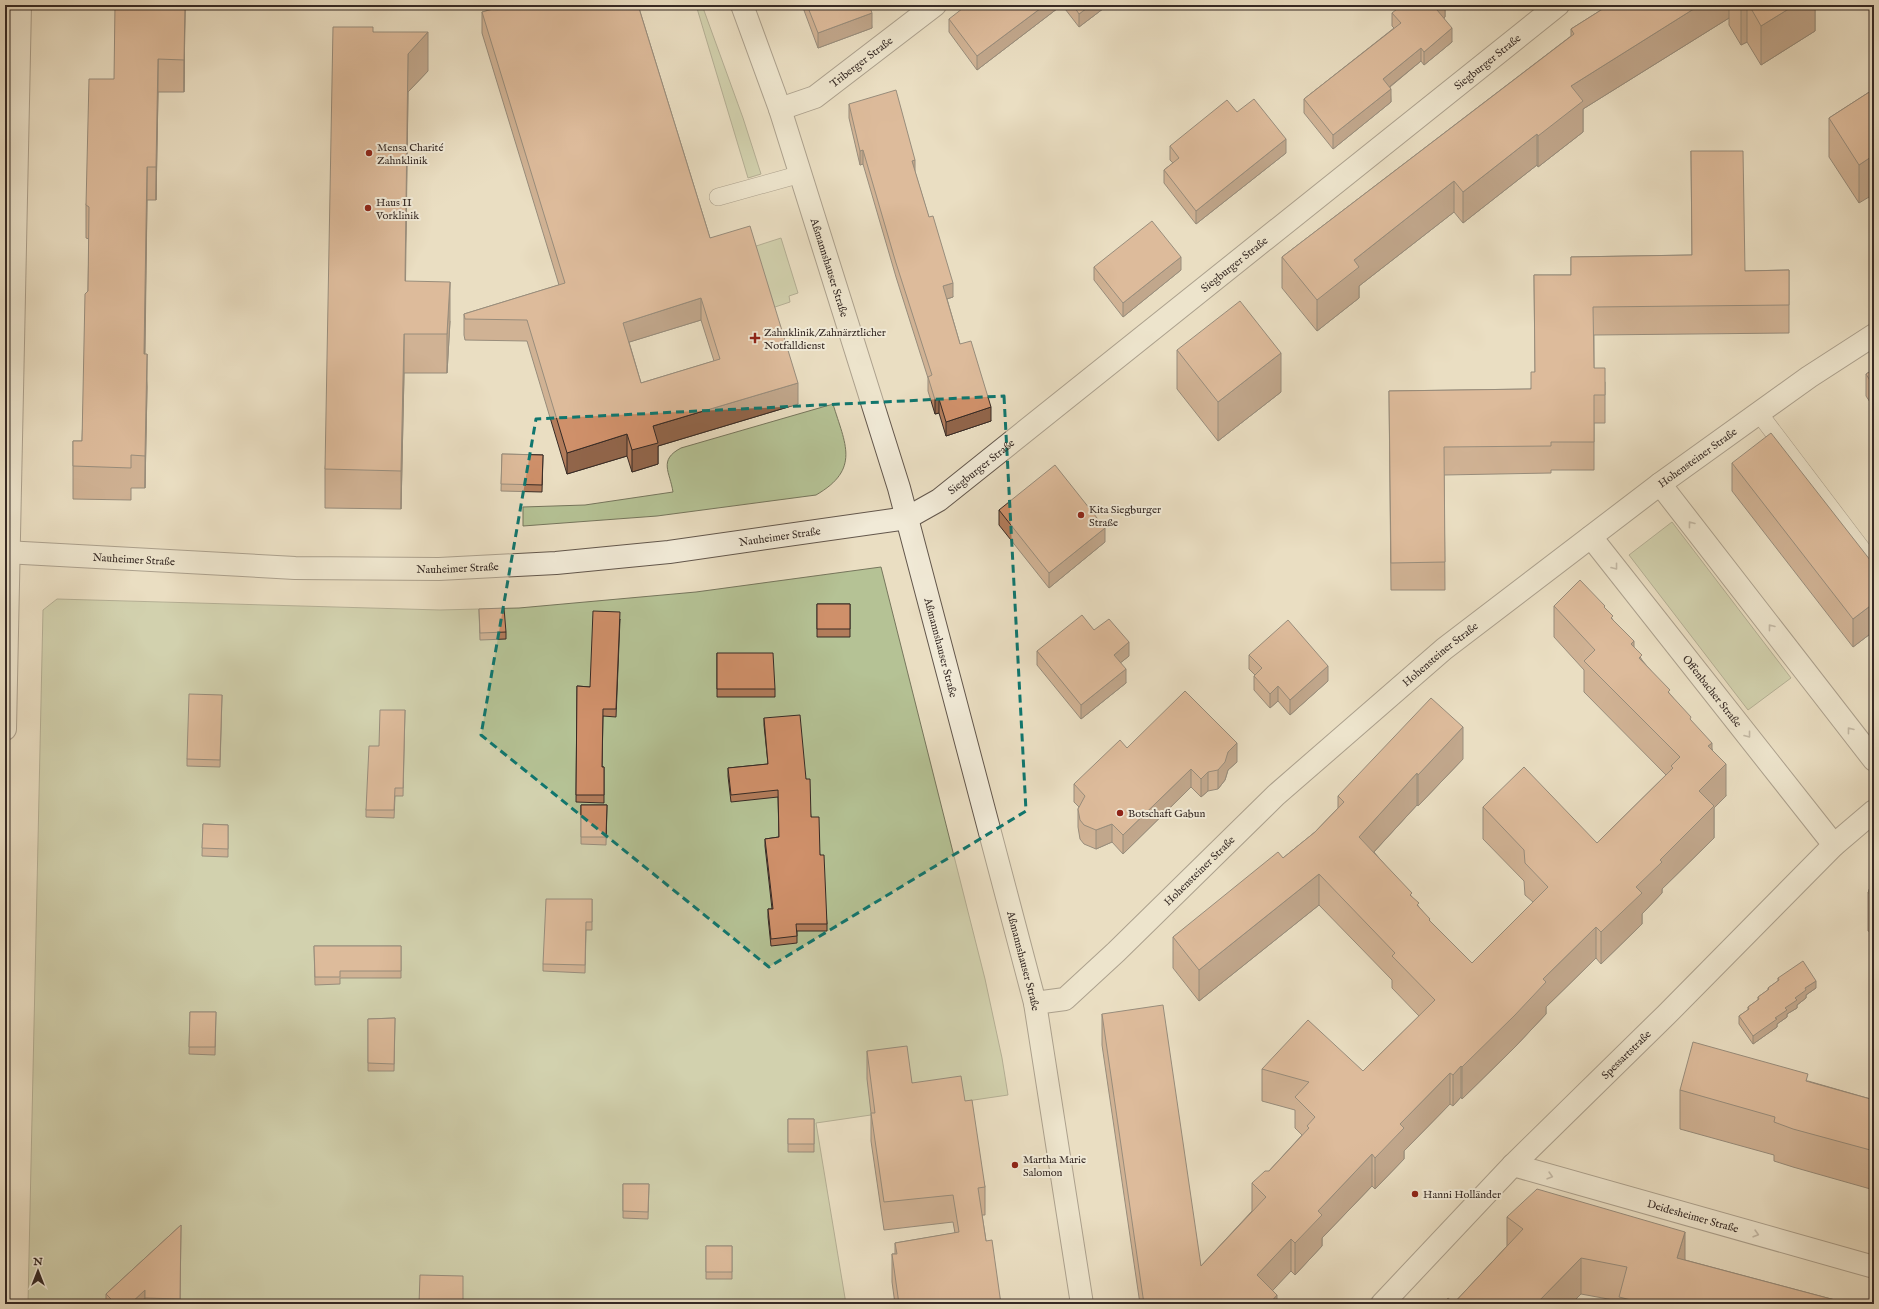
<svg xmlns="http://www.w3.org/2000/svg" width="1879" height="1309" font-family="'IM FELL English',serif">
  <rect width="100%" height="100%" fill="#eadec2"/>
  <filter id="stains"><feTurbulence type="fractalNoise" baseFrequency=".005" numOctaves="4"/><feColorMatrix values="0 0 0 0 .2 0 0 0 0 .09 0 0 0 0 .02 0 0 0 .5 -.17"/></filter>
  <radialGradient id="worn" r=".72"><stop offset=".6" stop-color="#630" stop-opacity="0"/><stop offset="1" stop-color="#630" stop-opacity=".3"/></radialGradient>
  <path fill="#b5c295" stroke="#76765d" d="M696,5H702L743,118L761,174L748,178Z
    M781,238L798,293L789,296L790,302L769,309L750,248Z
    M833,404C845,444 861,469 816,495L657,516L523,526V507L585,505L673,492C670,472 658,460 681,448Z
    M1672,522L1791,678L1748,710L1629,555Z
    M881,567L985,979L1002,1058L1008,1095L816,1123L846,1304H28L43,610L57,599L440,610L519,608L696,592Z"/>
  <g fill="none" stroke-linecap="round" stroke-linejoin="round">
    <g stroke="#63574c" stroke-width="18">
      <path id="service" d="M718,197L801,174
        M1758,412L1874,565"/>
    </g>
    <g stroke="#63574c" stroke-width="24">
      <g id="minor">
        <path id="s1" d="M742,5L780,109L899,488L1035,1003L1082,1304"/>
        <path id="s2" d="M780,109L815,97L935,5"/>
        <path d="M1660,484L1874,760"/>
        <path id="s3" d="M1591,537L1834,845"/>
        <path id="s4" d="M5,552L295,568L439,569L556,563L669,552L907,518L939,500L1558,5"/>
        <path d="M5,729L20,5"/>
        <path id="s5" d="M1035,1003L1065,999L1116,952L1276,795L1444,649L1660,484L1809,377L1874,335"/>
        <path id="s6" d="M1513,1165L1874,1267"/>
        <path id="s7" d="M1382,1304L1513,1165L1666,1015L1834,845L1874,811"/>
      </g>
    </g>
    <use href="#service" stroke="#f1ead7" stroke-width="17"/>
    <use href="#minor" stroke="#f1ead7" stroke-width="22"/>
  </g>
  <path fill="#b27c5b" stroke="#362a25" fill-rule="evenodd" d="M185,5L184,92H158L156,200H147L145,354L147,387L145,488H131V500L73,499V441H82L88,291L89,239L86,238V205L114,79Z
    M485,5H638L710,238L798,404L658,446V464L632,472L627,456L567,474L527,341L465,340L464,335V314L559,285L482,33V12L487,11ZM701,320L714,361L641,383L629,342Z
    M802,5H869L872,28L818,48Z
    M1062,5L977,70L949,32V19Z
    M1062,5H1108L1079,27Z
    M1445,5V17L1444,18L1452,42L1424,65L1421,61L1390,87L1391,102L1333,149L1304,113V99L1394,28L1392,26V13Z
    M1609,5H1815V31L1761,65L1747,42L1741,45L1729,25V18L1583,109V132L1538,167L1537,165L1463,223L1454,212L1359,286V298L1317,331L1282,288V257L1571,36V29Z
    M373,32L428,71L408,92L405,281L450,321L447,373H404L401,509L325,508V469Z
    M1874,89L1859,203L1829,157V118Z
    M849,104L915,172L953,297L947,299L960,344L991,421L946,436L939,413L935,414L928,391V378L896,277L863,164L860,165L849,118Z
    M1237,112L1286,153L1196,224L1164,183V170L1173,163L1170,160V146Z
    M1691,151L1745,271L1789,270V333L1594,335V368L1605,382V423H1594V470H1551V473L1444,475L1445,590H1391L1389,391L1531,389L1535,372L1534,275H1571V257L1692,255Z
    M1094,267L1181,270L1123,317L1094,280Z
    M1177,350L1281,392L1218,441L1177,389Z
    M1874,369V408L1866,396V374Z
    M502,454L543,455L542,492L501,491Z
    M1732,463L1874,565V631L1853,647L1732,491Z
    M999,510L1105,542L1049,588L999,525Z
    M817,604H850V637H817Z
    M1554,606L1605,608L1613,620L1634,647L1642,660L1670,694L1691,721L1712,749L1726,796L1714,808V838L1662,889V893L1642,914V924L1601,964L1596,958L1546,1007V1014L1515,1047L1462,1099L1461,1097L1453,1106L1450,1104L1404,1151V1159L1375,1189L1372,1186L1322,1238V1246L1295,1275L1291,1271L1272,1290L1277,1304H1140L1102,1045V1014L1201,1266L1252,1211V1183L1269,1171L1302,1135L1295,1128V1110L1262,1101V1069L1363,1071L1419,1016L1392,988V980L1319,905L1199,1001L1173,968V937L1283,858L1315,832L1338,808V796L1463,759L1418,806L1417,805L1374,852L1412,897L1419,907L1430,921L1472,963L1533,902L1525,895L1524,881L1483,839V807L1597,843L1666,775L1584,692V670L1554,637Z
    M479,609L506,632V639L480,640Z
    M620,619L616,717L603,716L602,767H604V803L576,802L577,686L590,687Z
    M1094,630L1129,656L1120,663L1126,683L1081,719L1037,665V651Z
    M717,653L775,689V697H717Z
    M1249,655L1328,681L1290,715L1278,701L1270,708L1254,690V676L1255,675L1249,669Z
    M222,695L220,767L187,766V759Z
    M405,710L403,796H395L394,818L366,817V810L379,746Z
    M764,718L806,779L811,817L820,855L827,924V931H797V943L771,946L768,917V909H772L765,846V839L779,837L778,797L731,802L728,776V768L768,764L764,725Z
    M1127,748L1237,762L1228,770L1225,780L1218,789L1208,791L1201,797L1191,787L1123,854L1112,842L1096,849L1084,844L1080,839L1078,827V809L1079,807L1074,802V784Z
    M581,805H607L606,845L581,844Z
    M203,824L228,825V857L202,856Z
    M1874,875V933L1868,931V893Z
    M592,899V930H586L585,973L543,971V964Z
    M314,946H401V978H340V984L315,985Z
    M1778,978L1816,988L1806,995V998L1797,1005V1008L1787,1014V1017L1777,1024V1027L1753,1044L1739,1024V1016L1748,1010V1007L1758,1000V997L1768,990V988L1778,981Z
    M190,1012H216L215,1055L189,1054Z
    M395,1018L394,1071H368V1019Z
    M867,1051L912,1083L965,1101L985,1187V1215H982L986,1241L1001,1304H895L892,1282V1254H895V1243L955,1233L953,1222L884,1230L871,1141V1113L867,1079Z
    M1808,1081L1874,1100V1190L1793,1167L1774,1161V1155L1680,1129V1090Z
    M788,1119H814V1152H788Z
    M623,1184H649L648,1219L623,1218Z
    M1507,1217L1685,1260L1850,1304H1619V1301L1581,1294L1571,1304H1443L1454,1303L1507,1246Z
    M181,1225L180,1304H145V1298L138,1304H109L106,1301V1294Z
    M706,1246H732V1279H706Z"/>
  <path fill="#91654a" stroke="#362a25" d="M185,5L184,92V60Z
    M1045,5H1062L977,70V56Z
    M1091,5H1108L1079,27V14Z
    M1444,5H1445V17L1437,23V10Z
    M1700,5H1729V18L1583,109V132L1538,167V136L1571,86Z
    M1744,5H1747V42L1741,45V6Z
    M1795,5H1815V31L1761,65V26Z
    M872,13V28L818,48V33Z
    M1452,28V42L1424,65V52Z
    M428,32V71L408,92L405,320V281L408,54Z
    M1421,48V61L1383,92V79Z
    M158,59V92L156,200V167Z
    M1391,89V102L1333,149V135Z
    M1537,134V165L1463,223V192Z
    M1286,139V153L1196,224V211Z
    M863,150V164L860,165V151Z
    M1874,155V194L1859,203V165Z
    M915,160V174L912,161Z
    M147,167V200L144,386V354Z
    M1454,181V212L1359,286V298L1317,331V300L1354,260Z
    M1181,257V270L1123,317V303Z
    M450,282V321L447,373V334Z
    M953,283V297L943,300V286Z
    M701,298V320L623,344V323Z
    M404,334V373L401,509V471Z
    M1281,353V392L1218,441V402Z
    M147,354V387L145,488V456Z
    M798,383V404L658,446V464L632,472V450L653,426Z
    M939,399V413L935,414V400Z
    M991,407V421L946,436V422Z
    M627,434V456L567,474V453Z
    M1105,528V542L1049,588V573Z
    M1874,603V631L1853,647V619Z
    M1634,641V672L1631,644Z
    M1129,642V656L1114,668V655Z
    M1328,666V681L1290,715V700Z
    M1126,669V683L1081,719V705Z
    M1278,686V701L1270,708V694Z
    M1463,727V759L1418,806V775Z
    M1237,743V762L1228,770L1225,780L1218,789V770L1228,752Z
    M1712,743V774L1708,746Z
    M1726,764V796L1714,808V838L1662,889V893L1642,914V924L1601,964V932L1636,887L1660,860L1699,791Z
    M1191,769V787L1123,854V835Z
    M1208,772V791L1201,797V779Z
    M1417,773V805L1359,868V837Z
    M1112,824V842L1096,849V830Z
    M1319,874V905L1199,1001V970Z
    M1596,927V958L1546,1007V1014L1515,1047L1462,1099V1067L1543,979Z
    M1816,981V988L1806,995V998L1797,1005V1008L1787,1014V1017L1777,1024V1027L1753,1044V1036L1775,1018L1805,988Z
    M1461,1066V1097L1453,1106V1075Z
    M1450,1073V1104L1404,1151V1159L1375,1189V1158L1400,1124Z
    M1372,1154V1186L1322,1238V1246L1295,1275V1243L1318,1211Z
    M1685,1232V1268L1677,1258Z
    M1291,1239V1271L1260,1304L1257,1275Z
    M1581,1258V1294L1571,1304H1536Z
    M145,1290V1298L138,1304H130Z
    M1277,1295V1304H1269Z"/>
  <path fill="#cf906a" stroke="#362a25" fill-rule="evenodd" d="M115,5H185L184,60L158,59L156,167H147L144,354H147L145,456L131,455V468L73,466V441H82L85,294L88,291L89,207L86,205L89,79H114Z
    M492,5H638L710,238L750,226L798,383L653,426L658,443L632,450L627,434L567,453L527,320L465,319L464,314L565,283L482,12L493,9ZM701,298L720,359L641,383L623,323Z
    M807,5H869L872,13L818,33Z
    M967,5H1045L977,56L949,19Z
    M1073,5H1091L1079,14Z
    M1402,5H1444L1437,10L1452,28L1424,52L1421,48L1383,79L1391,89L1333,135L1304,99L1401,23L1392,13Z
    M1609,5H1700L1571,86L1583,101L1538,136L1537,134L1463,192L1454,181L1354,260L1359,267L1317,300L1282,257L1574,34L1571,29Z
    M1749,5H1795L1761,26Z
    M333,27H373V32H428L408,54L405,281L450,282L447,334H404L401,471L325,469Z
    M1874,89V155L1859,165L1829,118Z
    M896,90L915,160L912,161L929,217L933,216L953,283L943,286L960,344L971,341L991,407L946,422L939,399L935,400L928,377L932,375L896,263L863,150L860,151L849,104Z
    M1254,99L1286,139L1196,211L1164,170L1179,158L1170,146L1227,100L1237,112Z
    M1691,151H1743L1745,271L1789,270V305L1593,307L1594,368H1605V395H1594V442H1551V446L1444,447L1445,562L1391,563L1389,391L1531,389V372H1535L1534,275H1571V257L1692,255Z
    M1152,221L1181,257L1123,303L1094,267Z
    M1240,301L1281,353L1218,402L1177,350Z
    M1874,369V387L1866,374Z
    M1771,433L1874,565V603L1853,619L1732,463Z
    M502,454L543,455L542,485L501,484Z
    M1055,465L1105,528L1049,573L999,510Z
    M1580,580L1605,606L1604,607L1613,616L1611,618L1634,641L1631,644L1642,655L1639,658L1670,690L1668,692L1691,717L1690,719L1712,743L1708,746L1726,764L1699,791L1714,806L1660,860L1662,862L1636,887L1642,893L1601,932L1596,927L1543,979L1546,982L1515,1015L1462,1067L1461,1066L1453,1075L1450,1073L1400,1124L1404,1128L1375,1158L1372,1154L1318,1211L1322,1215L1295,1243L1291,1239L1257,1275L1277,1295L1269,1304H1144L1102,1014L1163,1005L1201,1266L1266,1197L1252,1183L1265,1171H1269L1309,1128L1307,1126L1315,1117L1295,1097L1309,1082L1262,1069L1308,1020L1363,1071L1435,1000L1392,956L1395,953L1319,874L1199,970L1173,937L1278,852L1283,858L1315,832L1344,802L1338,796L1431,698L1463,727L1418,775L1417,773L1359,837L1412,893L1410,895L1419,903L1417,905L1430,919L1429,920L1472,963L1548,887L1525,863L1524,850L1483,807L1524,767L1597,843L1673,768L1671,766L1680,757L1584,661L1595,650L1554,606Z
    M817,604H850V629H817Z
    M504,608L506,632L480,633L479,609Z
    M593,611L620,612L616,709H603L602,767H604V795H576L577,686L590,687Z
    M1082,615L1094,630L1109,619L1129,642L1114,655L1126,669L1081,705L1037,651Z
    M1288,620L1328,666L1290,700L1278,686L1270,694L1254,676L1262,668L1249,655Z
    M717,653H773L775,689H717Z
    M1185,691L1237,743L1228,752L1225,762L1218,770L1208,772L1201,779L1191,769L1123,835L1112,824L1096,830L1084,825L1080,820L1078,809L1085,796L1074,784L1120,740L1127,748Z
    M189,694L222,695L220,760L187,759Z
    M380,710H405L403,788H395L394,810H366L369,746H379Z
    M800,715L806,779H810L811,817H819L820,855H824L827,924H796L797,936L771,939L768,909H773L765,839L779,837L778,790L731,795L728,768L768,764L764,718Z
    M581,805H607L606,837H581Z
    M203,824L228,825V849L202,848Z
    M1874,875V895L1868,893Z
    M546,899H592V922H586L585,965L543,964Z
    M314,946H401V971H340V977H315Z
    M1803,961L1816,981L1805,988L1806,990L1795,998L1797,1000L1785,1008L1787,1010L1775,1018L1777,1019L1753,1036L1739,1016L1749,1009L1748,1007L1759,999L1758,997L1769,989L1768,988L1779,980L1778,978Z
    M190,1012H216L215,1047H189Z
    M395,1018L394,1064L368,1063V1019Z
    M1693,1042L1808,1074L1806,1081L1874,1100V1151L1793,1129L1774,1122L1775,1117L1680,1090Z
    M907,1046L912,1083L961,1076L965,1101L972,1100L985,1187L978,1188L986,1241L992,1240L1001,1304H899L892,1254H897L895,1243L959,1232L953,1195L884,1202L871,1113H875L867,1051Z
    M788,1119H814V1144H788Z
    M623,1184H649L648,1212L623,1211Z
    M1537,1189L1685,1232L1677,1258L1850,1304H1647L1619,1297L1627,1267L1581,1258L1536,1304H1443L1448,1298L1454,1303L1523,1229L1507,1217Z
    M181,1225L180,1299L145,1298V1290L130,1304H116L106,1294Z
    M706,1246H732V1272H706Z
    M420,1275L463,1276V1304H419Z"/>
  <defs><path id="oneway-chevron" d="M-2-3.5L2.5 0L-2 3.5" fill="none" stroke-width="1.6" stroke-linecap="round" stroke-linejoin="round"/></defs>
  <g stroke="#948a7e">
    <use href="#oneway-chevron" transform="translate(1691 524) rotate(-128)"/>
    <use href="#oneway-chevron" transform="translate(1615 567) rotate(52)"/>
    <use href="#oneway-chevron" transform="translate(1771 627) rotate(-128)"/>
    <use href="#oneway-chevron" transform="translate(1850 730) rotate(-128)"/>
    <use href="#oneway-chevron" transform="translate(1748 735) rotate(52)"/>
    <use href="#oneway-chevron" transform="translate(1550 1176) rotate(16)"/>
    <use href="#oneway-chevron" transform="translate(1756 1234) rotate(16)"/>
  </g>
  <path d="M0 0H1879V1309H0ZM1004,396L1026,811L769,967L481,735L536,419Z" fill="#eadec2" fill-opacity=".55" fill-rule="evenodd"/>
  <path fill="none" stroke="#0f766e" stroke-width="3" stroke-dasharray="8 5" stroke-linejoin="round" d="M1004,396L1026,811L769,967L481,735L536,419Z"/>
  <g fill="#8f2418" stroke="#f1ead7" stroke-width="1.5">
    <circle cx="369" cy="153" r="4"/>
    <circle cx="368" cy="208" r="4"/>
    <path d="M753 332h4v4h4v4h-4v4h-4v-4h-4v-4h4z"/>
    <circle cx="1081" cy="515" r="4"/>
    <circle cx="1120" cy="813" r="4"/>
    <circle cx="1015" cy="1165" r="4"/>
    <circle cx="1415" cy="1194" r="4"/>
  </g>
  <g text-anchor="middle" stroke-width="4" stroke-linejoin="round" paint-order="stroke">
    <g font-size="11" fill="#362a25" stroke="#f1ead7">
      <text dy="4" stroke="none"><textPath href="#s4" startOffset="1644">Siegburger Straße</textPath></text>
      <text dy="4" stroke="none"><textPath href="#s2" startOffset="95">Triberger Straße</textPath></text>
      <text dy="4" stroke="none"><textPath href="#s4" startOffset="1320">Siegburger Straße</textPath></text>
      <text dy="4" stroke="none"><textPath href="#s1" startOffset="277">Aßmannshauser Straße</textPath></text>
      <text dy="4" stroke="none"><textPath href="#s5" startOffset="864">Hohensteiner Straße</textPath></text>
      <text dy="4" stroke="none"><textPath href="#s4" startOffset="996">Siegburger Straße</textPath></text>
      <text dy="4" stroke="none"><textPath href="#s4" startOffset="777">Nauheimer Straße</textPath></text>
      <text dy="4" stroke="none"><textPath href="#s4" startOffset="129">Nauheimer Straße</textPath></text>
      <text dy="4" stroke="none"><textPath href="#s4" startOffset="453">Nauheimer Straße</textPath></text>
      <text dy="4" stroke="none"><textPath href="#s1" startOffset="673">Aßmannshauser Straße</textPath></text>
      <text dy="4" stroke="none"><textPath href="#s5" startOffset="540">Hohensteiner Straße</textPath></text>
      <text dy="4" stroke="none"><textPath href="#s3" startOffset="196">Offenbacher Straße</textPath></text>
      <text dy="4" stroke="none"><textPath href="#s5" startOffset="216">Hohensteiner Straße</textPath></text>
      <text dy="4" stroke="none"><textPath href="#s1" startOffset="997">Aßmannshauser Straße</textPath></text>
      <text dy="4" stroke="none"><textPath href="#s7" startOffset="349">Spessartstraße</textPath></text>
      <text dy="4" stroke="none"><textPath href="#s6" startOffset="187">Deidesheimer Straße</textPath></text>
    </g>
    <g font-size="11" fill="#362a25" stroke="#f1ead7" text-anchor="start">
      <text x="377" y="151">Mensa Charité<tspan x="377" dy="13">Zahnklinik</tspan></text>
      <text x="376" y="206">Haus II<tspan x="376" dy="13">Vorklinik</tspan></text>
      <text x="764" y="336">Zahnklinik/Zahnärztlicher<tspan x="764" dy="13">Notfalldienst</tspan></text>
      <text x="1089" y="513">Kita Siegburger<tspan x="1089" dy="13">Straße</tspan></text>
      <text x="1128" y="817">Botschaft Gabun</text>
      <text x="1023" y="1163">Martha Marie<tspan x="1023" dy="13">Salomon</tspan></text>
      <text x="1423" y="1198">Hanni Holländer</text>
    </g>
  </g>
  <rect width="1879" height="1309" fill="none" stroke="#eadec2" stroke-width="20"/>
  <rect x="6" y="6" width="1867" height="1297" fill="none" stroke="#362a25" stroke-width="2"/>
  <rect x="10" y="10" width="1859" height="1289" fill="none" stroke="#362a25"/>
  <g transform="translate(38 1271)" stroke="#f1ead7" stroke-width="3" paint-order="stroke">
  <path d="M0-3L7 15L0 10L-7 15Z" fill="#362a25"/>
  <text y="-6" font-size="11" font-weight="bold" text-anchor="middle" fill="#362a25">N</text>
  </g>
  <rect width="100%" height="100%" filter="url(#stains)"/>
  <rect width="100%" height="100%" fill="url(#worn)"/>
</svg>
